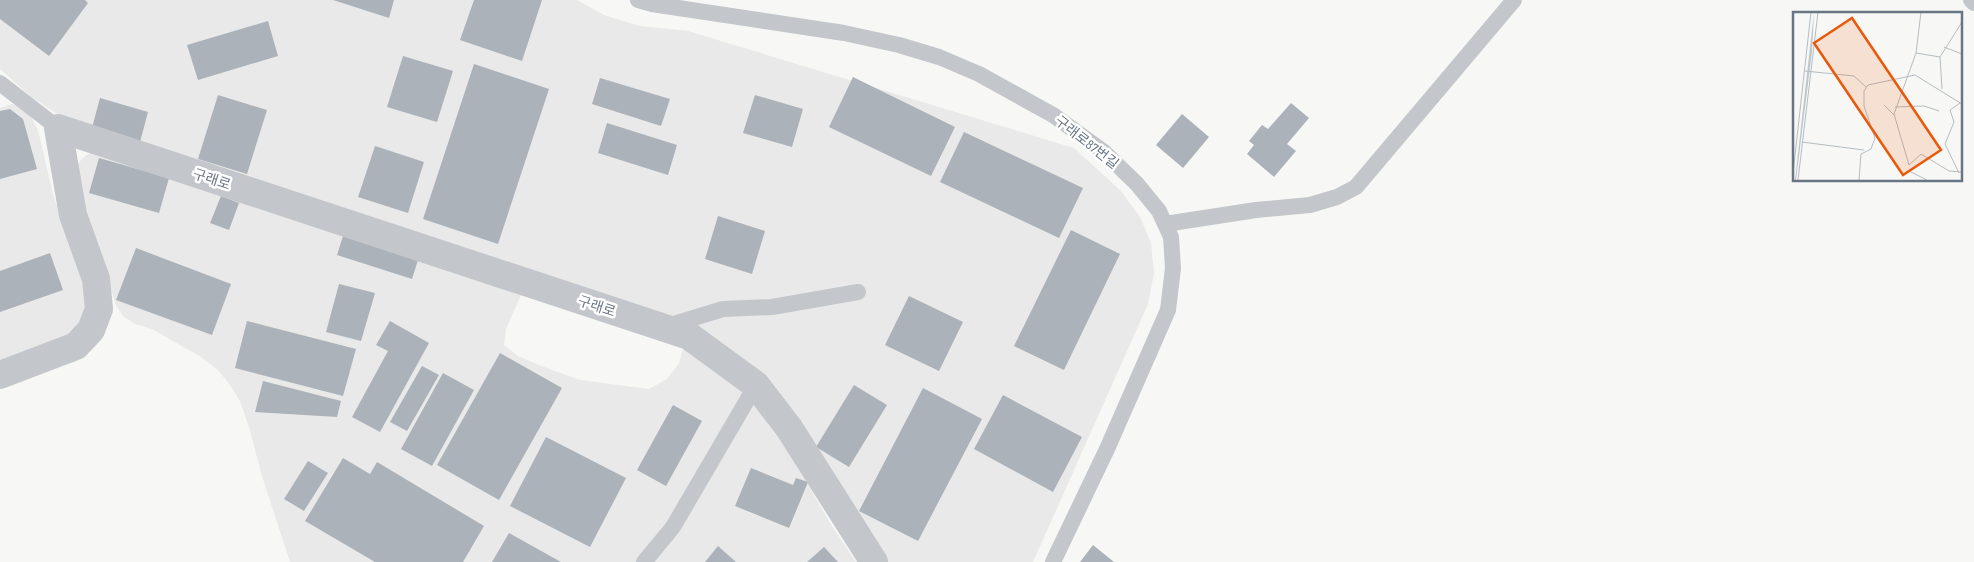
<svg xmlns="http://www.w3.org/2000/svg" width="1974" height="562" font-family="'Sofia Sans Condensed','Noto Sans KR',sans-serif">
  <rect width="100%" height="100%" fill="#f7f8f5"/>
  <path fill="#e8e9e8" d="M0,0H577L604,15L639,26L688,31L1074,148L1121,191L1140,217L1151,243L1154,273L1148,304L1033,562H886L793,415L590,290L291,190L74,125L30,96L0,69Z
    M12,104L20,107L31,117L38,130L53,194L68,239L83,277L87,305L81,322L70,335L0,364V108Z
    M98,152L521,295L506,329L504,345L518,356L541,366L580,380L649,389L667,379L679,363L684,346L733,381L759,408L785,444L830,523L856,562H290L261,473L250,430L240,401L230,385L218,370L201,357L152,329L135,324L124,317L116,306L98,247L83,211L74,169L81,160L88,154Z"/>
  <path fill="#acb2b9" d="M0,0H85L88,3L49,56L0,19Z
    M333,0H394L389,18Z
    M474,0H542L522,61L460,40Z
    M268,21L278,56L198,80L187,45Z
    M403,56L453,71L437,122L387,107Z
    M474,64L549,89L498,244L423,219Z
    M853,77L955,127L931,176L829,127Z
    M600,78L670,99L661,126L592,104Z
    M218,95L267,110L247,174L198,159Z
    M755,95L803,109L792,147L743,133Z
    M100,98L148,112L140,142L92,128Z
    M1291,103L1309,118L1287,144L1296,151L1274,177L1247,154L1254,145L1249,141L1262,125L1268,129Z
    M10,109L23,119L37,169L0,179V111Z
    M1182,114L1209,137L1183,168L1156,145Z
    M607,123L677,145L668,175L598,153Z
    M964,132L1083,188L1059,238L940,182Z
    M375,146L424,162L408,213L358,197Z
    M99,158L169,178L159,213L89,193Z
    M221,196L239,203L229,230L210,223Z
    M718,216L765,231L752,274L705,259Z
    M1071,230L1120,254L1064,370L1014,346Z
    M343,236L418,260L412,279L337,255Z
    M136,248L231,284L212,335L116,300Z
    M50,253L63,290L0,312V271Z
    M339,284L375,293L361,341L326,332Z
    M909,296L963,322L939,371L885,345Z
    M247,321L356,349L343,396L235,368Z
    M390,321L429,343L380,432L352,417L388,351L376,345Z
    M500,353L562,388L499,500L437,465Z
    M422,366L439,375L407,431L390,422Z
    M443,373L474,390L432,466L401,449Z
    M263,381L341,401L337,417L255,412Z
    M854,385L887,405L849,467L816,447Z
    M923,388L982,419L918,541L859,511Z
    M1003,395L1082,437L1053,492L974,449Z
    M673,405L702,421L666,486L637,470Z
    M546,437L626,478L590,547L510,506Z
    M343,458L370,474L377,462L484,526L463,562H375L305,521Z
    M308,461L328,473L304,511L284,499Z
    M751,468L793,485L796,478L808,482L789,528L735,506Z
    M509,533L561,562H492Z
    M1093,545L1114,562H1080Z
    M718,546L736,562H705Z
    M824,547L838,562H807Z"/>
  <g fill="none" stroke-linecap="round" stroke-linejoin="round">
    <path stroke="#c3c6ca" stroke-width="16" d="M638,0L652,4L844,33L899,45L939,57L979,74L1053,115L1104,152L1137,184L1159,211L1171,237L1173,268L1168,310L1107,449L1053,562
      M1971,0L1974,3
      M0,83L58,128
      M1165,224L1256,210L1310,205L1337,197L1356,187L1514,0
      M664,327L723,309L772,307L858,292
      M644,562L673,527L756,385"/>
    <path stroke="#c3c6ca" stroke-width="28" d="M0,375L76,346L91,330L99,309L96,279L73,215L58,128L689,336L756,385L789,428L874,562"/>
  </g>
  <g text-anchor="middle" stroke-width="5" stroke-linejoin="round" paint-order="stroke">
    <g font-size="14" fill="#687585" stroke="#fff">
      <text transform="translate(1087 142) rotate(38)" y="5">구래로87번길</text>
      <text transform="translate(212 179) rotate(18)" y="5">구래로</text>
      <text transform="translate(597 306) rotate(18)" y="5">구래로</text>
    </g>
  </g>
  <g transform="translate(1793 12)">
    <rect width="169" height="169" fill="#f7f8f5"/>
    <path d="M21,0L19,39L3,168H2Z" fill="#bdc6cb"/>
    <path fill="none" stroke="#b5bcc1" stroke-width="1" d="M128,0L123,41L101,102L116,153L128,142L156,159L169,160M151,35L169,42M123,41L147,45M12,59L61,64L73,75M149,77L147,45L169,10M91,93L102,104M102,95L131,94L146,99M9,130L71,138M116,159L134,168M0,161L18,0M166,161L152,132L161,110L157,98L167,91M5,168L25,0M66,168L68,142L78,137L82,126L71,94V79L75,73L122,63L169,92"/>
    <path fill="#e8590c" fill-opacity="0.15" stroke="#e8590c" stroke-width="2.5" d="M59,6L148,138L110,163L21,31Z"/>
    <rect width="169" height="169" fill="none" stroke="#687585" stroke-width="2.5"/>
  </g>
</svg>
